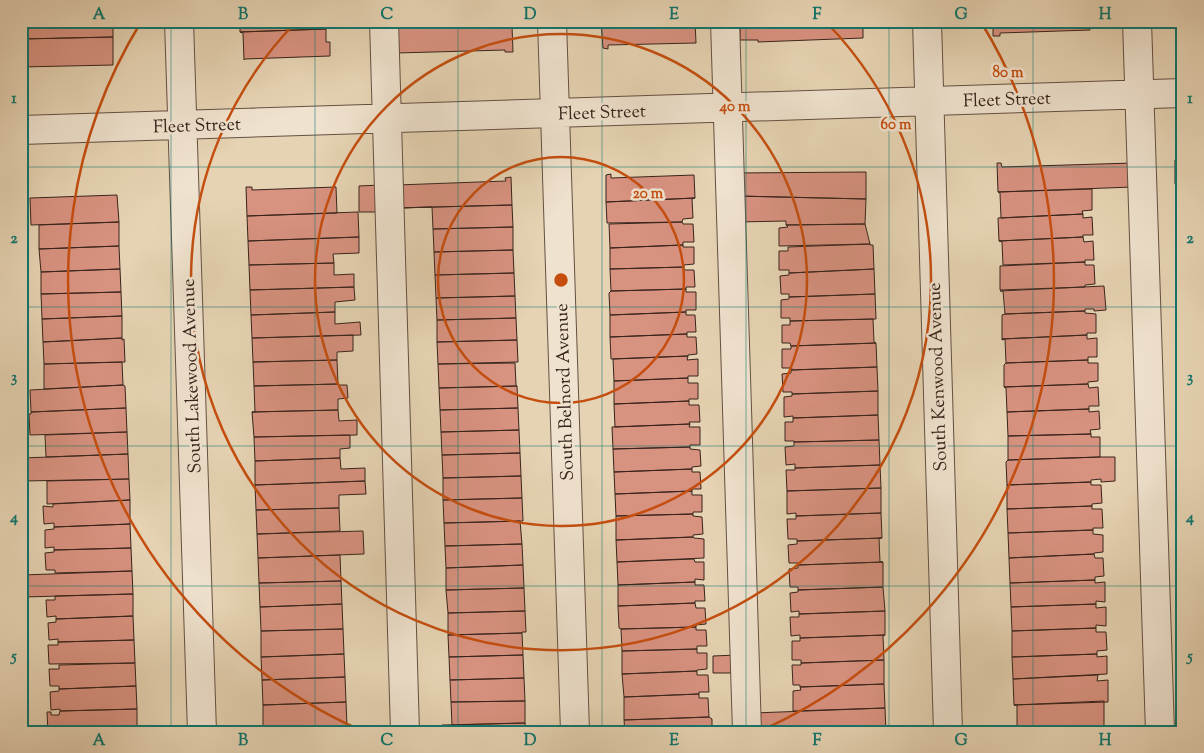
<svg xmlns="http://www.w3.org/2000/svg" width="1204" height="753" font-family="'Sorts Mill Goudy',serif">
  <rect width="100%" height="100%" fill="#e6d3b3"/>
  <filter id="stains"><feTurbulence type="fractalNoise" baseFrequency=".004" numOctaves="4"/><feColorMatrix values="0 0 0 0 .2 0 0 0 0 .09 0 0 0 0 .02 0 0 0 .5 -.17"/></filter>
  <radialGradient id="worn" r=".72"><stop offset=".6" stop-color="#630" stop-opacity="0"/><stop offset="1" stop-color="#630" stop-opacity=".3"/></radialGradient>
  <path fill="#d89280" stroke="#38241c" d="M21,21H113V37L21,39Z
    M240,21H325L326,29L240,32Z
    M430,21H511L512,26L430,27Z
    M695,21L696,43L608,45V49L603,48L601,22Z
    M740,21H863V38L758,42V40H740Z
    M993,21H1090V30L1000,33V36H993Z
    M512,26L513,52H505V50L397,53L396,28Z
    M326,29V42H330V56L245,59L244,60L243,33L240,32Z
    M113,37V65L21,67V39Z
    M1183,159V184H1175V160Z
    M997,163H1001L1002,167L1133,163V187L998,192Z
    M866,172V199L737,196L736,173Z
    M611,174V178L694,175L695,198L606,202V175Z
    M511,177L512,205L397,208V185L506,181L505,178Z
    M380,185L381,212H359V186Z
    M246,187H252V190L336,187L337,213L247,216Z
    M1092,189V210L1082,211L1083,214L1001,218L1000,193L998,192Z
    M117,195L119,222L31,225L30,198Z
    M737,196L866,199L865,224L786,225V221L738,222Z
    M695,198L692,199L693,218L683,219L682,222L607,223L606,202Z
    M512,205L513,227L433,229L432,207L397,208Z
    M358,212L359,237L248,241L247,216Z
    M1083,214V218L1092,217L1093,235H1083V237L999,241L998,218Z
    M119,222V246L39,249V225Z
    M682,222L683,224H693L694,242H683V245L610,248L609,224Z
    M865,224L870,244L779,246V228L788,227L786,225Z
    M513,227V250L434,252L433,229Z
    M359,237V253L333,254L334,263L249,265L248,241Z
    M1083,237L1084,242L1093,241L1094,260H1085V262L1003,265L1002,242L999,241Z
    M870,244V245H873L874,269L789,273V270H779V251H788V247Z
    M683,245V247H694V264L684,265V267L610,269V248Z
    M119,246L120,269L41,272L39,249Z
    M513,250L514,273L435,275L434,252Z
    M1085,262V265H1094L1095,284L1085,285V287L1000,290V266Z
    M334,263V275L354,274V287L250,290L249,265Z
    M684,267V270H694L695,287H686V289L611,291L610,269Z
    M120,269L121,292L41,294V272Z
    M874,269L875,294L789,297V294H781L780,276L789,275V273Z
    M514,273L515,296L436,298L435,275Z
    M1104,286L1106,310L1094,311V309H1085V311L1005,314L1003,291H1000Z
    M354,287L355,300L335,302V312L251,315L250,290Z
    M686,289V292H696V310H686V312L610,315L609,293L611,291Z
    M121,292L122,316L42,319L41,294Z
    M875,294L876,319L790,321V318H781V300L789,299V297Z
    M515,296L516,318L437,320L436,298Z
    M1085,311V313L1096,314V333H1087V335L1002,339V315L1005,314Z
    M335,312V324L360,322L361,335L252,338L251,315Z
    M686,312V315H695L696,332H687V334L610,337V315Z
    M122,316V338L43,342L42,319Z
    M516,318L517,340L437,342V320Z
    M873,319L874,342L876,343L791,346L790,343H782V325H790V321Z
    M687,334V337H696L697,354L688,355V356L611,359L610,337Z
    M353,335V351L337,352V360L253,362L252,338Z
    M1087,335V339L1097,338V357H1088V360L1006,363L1005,339L1002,340V339Z
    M122,338V340L124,339L125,362L44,364L43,342Z
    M517,340L518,362L438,364L437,342Z
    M876,343L877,367L791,370L792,368H782V349H791V346Z
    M688,356L687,360L698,359V376H688V378L614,381L613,359Z
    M337,360L338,384L254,386L253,362Z
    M1088,360V363H1098V381L1088,382V384L1004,387V365L1006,363Z
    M122,362L123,385L44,389V364Z
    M515,363L516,385L517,386L439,388L438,364Z
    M877,367L878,391L792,394V392H783L782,374L791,373V370Z
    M688,378V383H698V399H689V401L614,404V381Z
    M338,384V385H347L348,398L338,399V410L252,412H255L254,386Z
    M1088,384L1089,388L1098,387L1099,406H1089V409L1007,412L1006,388L1004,387Z
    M123,385L125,386L126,408L31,412L30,390Z
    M517,386L518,408L440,410L439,388Z
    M878,391V415L793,418V416L784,417V397L792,396V394Z
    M689,401V405H699L700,422H689L690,424L615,427L614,404Z
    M126,408L127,432L30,435L29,414H31V412Z
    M518,408L519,430L441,432L440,410Z
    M1089,409V412L1099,411L1100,429L1090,430L1091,434L1008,436L1007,412Z
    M338,410L339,421L357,420V435L254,437L252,412Z
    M878,415L879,440L794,442V441H785V422H793V418Z
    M690,424L689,427H700V445H690V447L613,449L612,427Z
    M519,430L520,453L442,455L441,432Z
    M127,432L128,454L46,457L45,435Z
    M1091,434V437H1100V457L1008,460V436Z
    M350,435V448L340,449V458L255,461L254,437Z
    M879,440L880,465L795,468V464L786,465L785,447L794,446V442Z
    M690,447V449L700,450L701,466L692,467V469L614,472L613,449Z
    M520,453L521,476L443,478L442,455Z
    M128,454L129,479L23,481L22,458Z
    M1100,457H1115V481L1101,482V479L1091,480V482L1007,485L1006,462L1008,460Z
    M340,458L341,469L365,468V481L255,485V461Z
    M880,465L881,488L787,491L786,470H795V468Z
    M692,469V472H700L701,489H692V491L615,494L614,472Z
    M521,476L522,498L443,500V478Z
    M129,479L130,500L47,504V481Z
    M365,481L366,494L339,495V508L256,510L255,485Z
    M1091,482V485H1101L1102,503L1092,504V506L1007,509V485Z
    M881,488V513L796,516V513L787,514V491Z
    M692,491V495H702V512H693V514L616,516L615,494Z
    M522,498L523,521L444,523L443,500Z
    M130,500V524L54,527V523L44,524L43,506L53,507V504Z
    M1092,506V509H1102L1103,528H1093V530L1008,533L1007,509Z
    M339,508L340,531L257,534L256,510Z
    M881,513L882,538L797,541V539H788L787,519H796V516Z
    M693,514V516L702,517L703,534L693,535V537L616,540V516Z
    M520,521L522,544L445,546L444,523Z
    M130,524L131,548L54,550V547L45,548V530L54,529V527Z
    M1093,530V534L1103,535V552L1094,553V554L1009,558L1008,533Z
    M363,531L364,554L258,558L257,534Z
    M693,537L694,538L704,539V558L617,562L616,540Z
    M879,538L880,562H883L798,565V563H789L788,545L797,544V541L882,538Z
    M522,544L523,565L446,568L445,546Z
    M131,548L132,571L55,573V570H46L45,553L54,552V550Z
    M1094,554L1095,558H1103L1104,576L1095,577V580L1010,583L1009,558Z
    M340,555L341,581L259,583L258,558Z
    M694,559L695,562H704V580L695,579V582L618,585L617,562Z
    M883,562V587L798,590V587H790L789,569L798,568V565Z
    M523,565L524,588L446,590V568Z
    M132,571L133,594L24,597L23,575Z
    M1095,580V583L1105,582V602L1096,601V604L1011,607L1010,583Z
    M341,581L342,604L260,607L259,583Z
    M695,582V585H704L705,601H695V603L618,606V585Z
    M883,587L885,611L799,614V611L791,612L790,593L798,592V590Z
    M524,588L525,611L448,613L446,590Z
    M133,594V616L56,619V616L47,617L46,600H55V596Z
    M695,603L696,608H705L706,624L696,625V627L621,629L619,628L618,606Z
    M342,604L343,629L261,631L260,607Z
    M1096,604V608L1106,607V626L1096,625V628L1012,631L1011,607Z
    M525,611L526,632H522V633L448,635V613Z
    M885,611V635L800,638V635L791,636L790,617H799V614Z
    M133,616L134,640L58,642V639L49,640L48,623L56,622V619Z
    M696,627V630H706L707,646H697V649L622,651L621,629Z
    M1096,628V632H1106L1107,650L1097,651V654L1012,657V631Z
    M343,629L344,654L261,657V631Z
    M522,633L523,655L449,657L448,635Z
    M885,635L883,636L884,660L801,663V660H792V641H800V638Z
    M134,640L135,663L49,664L48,645H58V642Z
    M697,649V653H707V669L697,670V671L622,674V651Z
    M344,654L345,677L262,680L261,657Z
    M1097,654V657L1107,656V674L1013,679L1012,657Z
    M523,655L524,678L450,680L449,657Z
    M737,655V673H713V656Z
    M884,660V684L800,687V685H793L792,665H801V663Z
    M135,663L136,686L59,689V686H50L49,669H59V665Z
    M697,671V675H708L709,692H699V694L624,697L622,674Z
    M1098,675L1097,681L1108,680V702L1014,705L1013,679Z
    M345,677L346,702L263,705L262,680Z
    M524,678L525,701L451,702L450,680Z
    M884,684L885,708L793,711V691L801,690L800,687Z
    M136,686L137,709L60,711V709L51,710L50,692L59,691V689Z
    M699,694V698H708L709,717L624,720V697Z
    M525,701V723L452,725L451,702Z
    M1104,701V728L1017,731V705H1014Z
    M346,702L347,727L263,729V705Z
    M885,708L886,732H754V713Z
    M137,709V732H48L47,712H51V715H59L60,711Z
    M709,717L712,719V732H625L624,720Z
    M525,723L526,732H442V725Z
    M377,726V732H263V729Z"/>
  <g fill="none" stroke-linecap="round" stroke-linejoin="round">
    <g stroke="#645042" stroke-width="30">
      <path id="minor" d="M179,21L202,732
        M384,21L405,732
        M552,21L575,732
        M725,21L747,732
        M927,21L948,732
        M1137,21L1160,732
        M21,130L1183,93"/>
    </g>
    <use href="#minor" stroke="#efe2ce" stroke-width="28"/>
  </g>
  <path fill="none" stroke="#0f766e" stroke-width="1" stroke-opacity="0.55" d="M171,21V732M315,21V732M458,21V732M602,21V732M746,21V732M889,21V732M1033,21V732M21,167H1183M21,307H1183M21,446H1183M21,586H1183"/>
  <g fill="none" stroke="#c54e0f" stroke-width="2.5">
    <circle cx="561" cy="280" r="123"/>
    <circle cx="561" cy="280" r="246"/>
    <path d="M827 23A370 370 0 1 1 295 23"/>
    <path d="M360 730A493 493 0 0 1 141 22M981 22A493 493 0 0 1 762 730"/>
  </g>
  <g text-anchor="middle" stroke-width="5" stroke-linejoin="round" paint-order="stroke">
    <g font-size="18" fill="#38241c" stroke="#efe2ce">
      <text transform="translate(1007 99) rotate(-2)" y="6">Fleet Street</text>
      <text transform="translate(602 112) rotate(-2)" y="6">Fleet Street</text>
      <text transform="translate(197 125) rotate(-2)" y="6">Fleet Street</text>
      <text transform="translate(191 376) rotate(-92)" y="6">South Lakewood Avenue</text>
      <text transform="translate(937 377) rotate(-92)" y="6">South Kenwood Avenue</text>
      <text transform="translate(564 392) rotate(-92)" y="6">South Belnord Avenue</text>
    </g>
  </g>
  <circle cx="561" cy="280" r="8" fill="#c54e0f" stroke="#efe2ce" stroke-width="2.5"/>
  <g font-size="15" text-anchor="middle" font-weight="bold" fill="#c54e0f" stroke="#efe2ce" stroke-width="5" stroke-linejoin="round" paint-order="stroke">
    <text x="1008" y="77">80 m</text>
    <text x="735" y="111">40 m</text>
    <text x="896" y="129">60 m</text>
    <text x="648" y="198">20 m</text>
  </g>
  <rect width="1204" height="753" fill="none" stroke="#e6d3b3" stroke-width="55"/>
  <rect x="28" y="28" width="1148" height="698" fill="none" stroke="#0f766e" stroke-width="2"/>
  <g font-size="16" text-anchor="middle" font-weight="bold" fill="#0f766e">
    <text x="99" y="19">A</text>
    <text x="243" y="19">B</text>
    <text x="387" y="19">C</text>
    <text x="530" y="19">D</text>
    <text x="674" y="19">E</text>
    <text x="817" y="19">F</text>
    <text x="961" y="19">G</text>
    <text x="1105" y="19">H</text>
    <text x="14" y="103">1</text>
    <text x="1190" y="103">1</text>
    <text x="14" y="243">2</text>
    <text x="1190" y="243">2</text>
    <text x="14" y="382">3</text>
    <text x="1190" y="382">3</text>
    <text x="14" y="522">4</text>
    <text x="1190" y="522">4</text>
    <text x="14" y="661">5</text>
    <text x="1190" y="661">5</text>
    <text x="99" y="745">A</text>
    <text x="243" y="745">B</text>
    <text x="387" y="745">C</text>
    <text x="530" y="745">D</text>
    <text x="674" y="745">E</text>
    <text x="817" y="745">F</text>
    <text x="961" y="745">G</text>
    <text x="1105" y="745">H</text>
  </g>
  <rect width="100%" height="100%" filter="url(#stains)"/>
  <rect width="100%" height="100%" fill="url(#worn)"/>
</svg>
